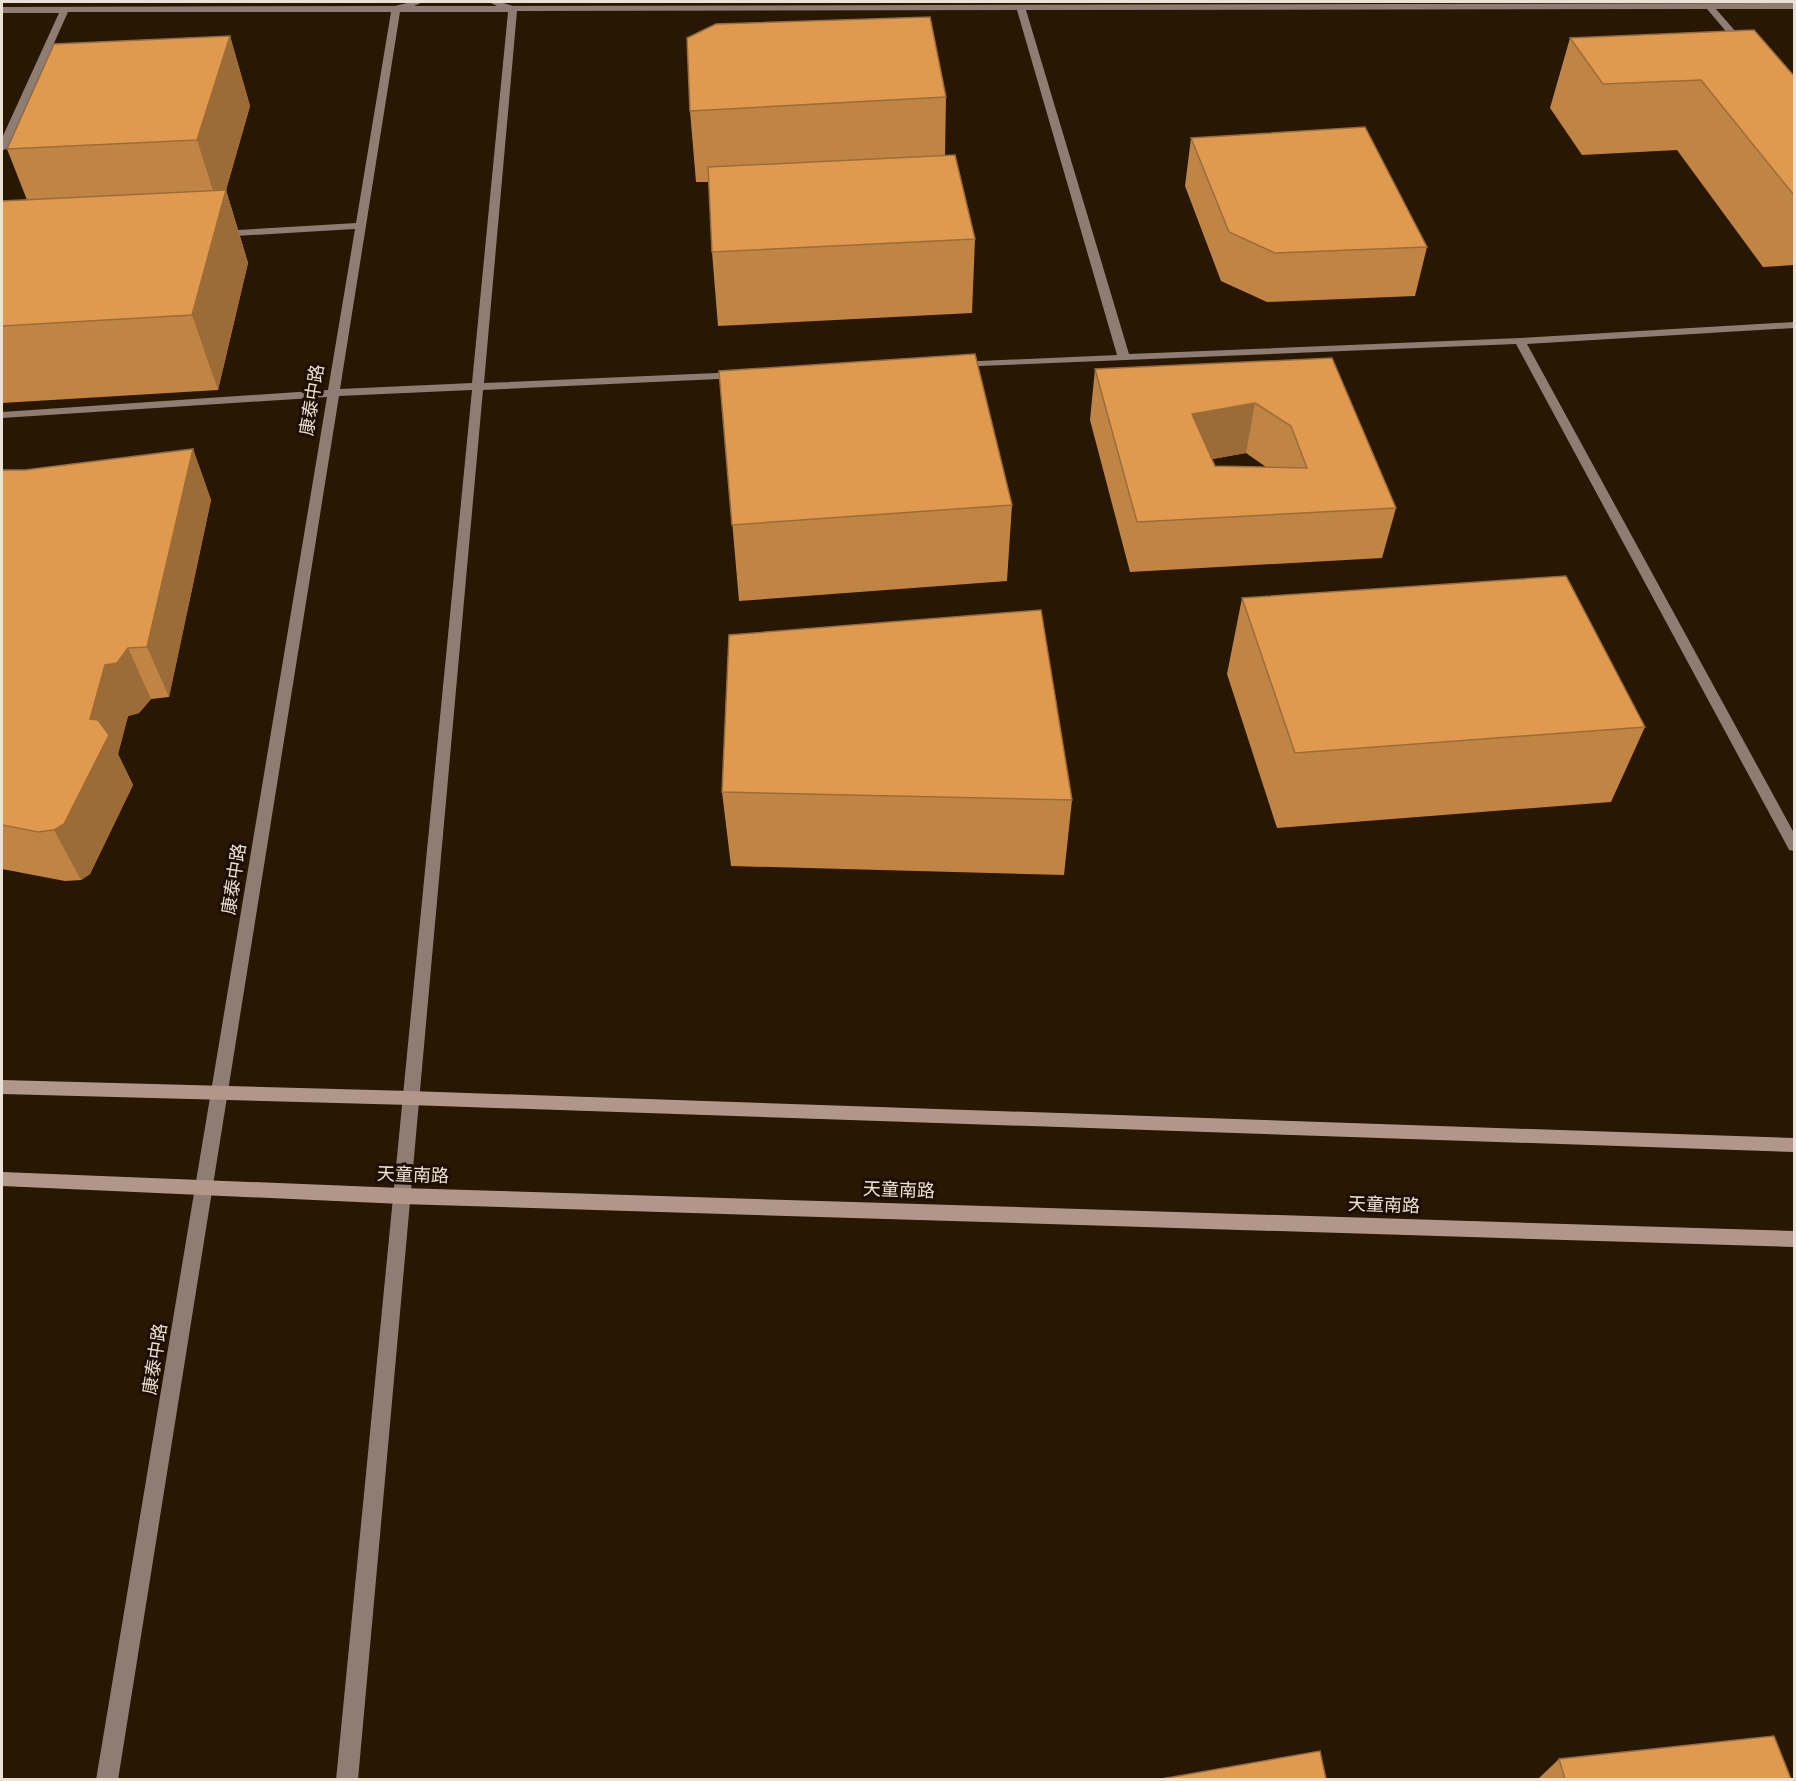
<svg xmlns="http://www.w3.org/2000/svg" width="1796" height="1781" font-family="Cabin,'Noto Sans SC',sans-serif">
  <rect width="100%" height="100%" fill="#271703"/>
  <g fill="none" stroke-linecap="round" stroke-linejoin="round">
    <path fill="#8f7c72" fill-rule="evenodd" d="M411,2H423L414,6H497L489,2H500L513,6L1794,3V9H1716L1749,47L1744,50L1741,49L1707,9L1026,10L1129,354L1520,338L1794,322V328L1527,344L1794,833V851L1789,850L1787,846L1516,344L954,367V363L958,362L1117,355L1017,10L517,11L484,383L740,372L746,375L740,378L483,390L358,1780H336L472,390L339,396L118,1780H96L327,397L2,418V412L328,390L355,229L220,237L215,234L220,231L356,223L391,12H68L7,148L2,151V138L59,13H2V7L395,6ZM400,12H508L472,383L340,389Z"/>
    <path fill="#b0978a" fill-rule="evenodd" d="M2,1080L410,1091L1794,1138V1152L410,1105L2,1094Z
      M2,1172L401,1188L1794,1231V1247L401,1204L2,1186Z"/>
  </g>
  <path fill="#c08445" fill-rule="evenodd" d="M230,36L250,106L226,190L248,263L218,390L2,403V201L27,200L7,149Z
    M1570,38L1794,76V265L1763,267L1677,150L1582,155L1550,108Z
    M946,97L945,156L975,239L972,313L718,326L712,252L709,182H696L690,111Z
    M1191,138L1427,247L1415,296L1267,302L1221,281L1185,186Z
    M1332,358L1396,508L1382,558L1130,572L1090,420L1095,369ZM1246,453L1266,467L1215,466L1212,459Z
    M719,371L1012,505L1007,581L739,601Z
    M193,449L211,500L169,697L151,699L139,713L128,716L118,754L133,785L90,874L81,880L65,881L2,869V470H25Z
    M1242,598L1645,727L1611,802L1277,828L1227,674Z
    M722,792L1072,800L1064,875L731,866Z
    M1559,1759L1791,1779H1538Z"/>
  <path fill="#9c6c38" d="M230,36L250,106L226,190L248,263L218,390L192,315L220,213L197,140Z
    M1255,403L1246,453L1185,464L1192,414Z
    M193,449L211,500L169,697L147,647Z
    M128,648L151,699L139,713L128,716L118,754L133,785L90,874L81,880L54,830L105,665Z"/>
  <path fill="#df9a50" stroke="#9c6c38" stroke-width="1.5" fill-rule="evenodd" d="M930,17L946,97L690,111L687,38L716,24Z
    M1754,30L1794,76V194H1793L1701,80L1603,84L1570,38Z
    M230,36L197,140L7,149L54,44Z
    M1365,127L1427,247L1275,253L1229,232L1191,138Z
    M955,155L975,239L712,252L708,167Z
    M226,190L192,315L2,326V201Z
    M975,354L1012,505L732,525L719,371Z
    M1332,358L1396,508L1137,522L1095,369ZM1255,403L1291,426L1307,468L1215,466L1192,414Z
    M193,449L147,647L128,648L117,663L105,665L90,719L98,720L109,735L64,824L54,830L38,832L2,825V470H25Z
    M1566,576L1645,727L1295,753L1242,598Z
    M1041,610L1072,800L722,792L729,635Z
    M1774,1736L1791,1779H1565L1559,1759Z
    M1320,1751L1326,1779H1161Z"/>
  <g text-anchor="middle" stroke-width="6" stroke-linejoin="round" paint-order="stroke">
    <g font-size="18" fill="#ece1d5" stroke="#1d0e00">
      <text transform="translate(312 400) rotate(-81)" y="6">康泰中路</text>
      <text transform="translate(234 879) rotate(-81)" y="6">康泰中路</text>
      <text transform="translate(413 1175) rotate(2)" y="6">天童南路</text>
      <text transform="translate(899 1190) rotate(2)" y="6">天童南路</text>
      <text transform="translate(1384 1205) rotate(2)" y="6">天童南路</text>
      <text transform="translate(155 1359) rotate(-81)" y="6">康泰中路</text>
    </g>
  </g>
  <rect width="1796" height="1781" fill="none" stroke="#ece1d5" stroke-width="6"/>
</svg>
